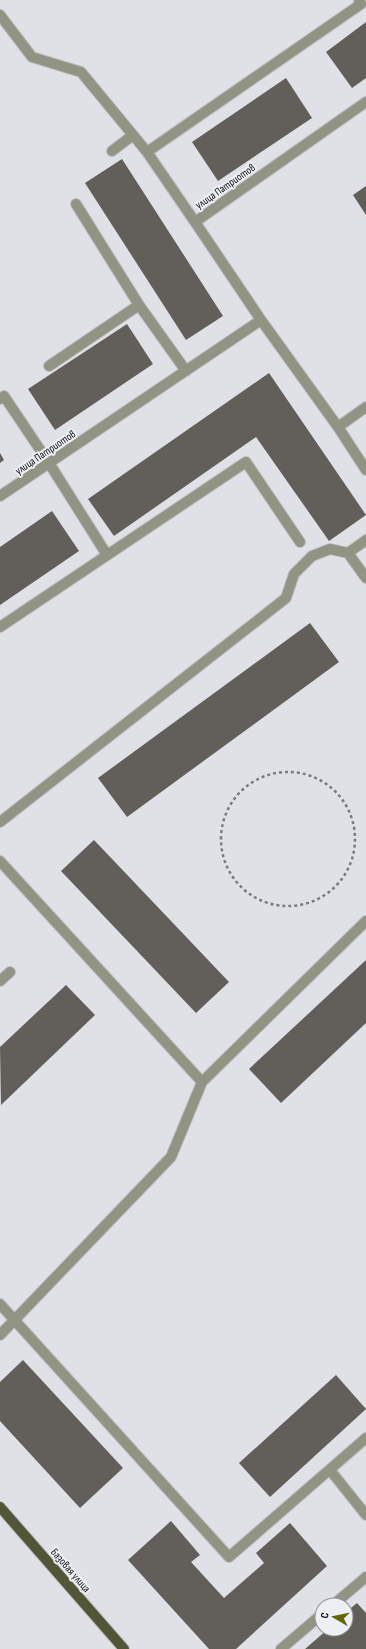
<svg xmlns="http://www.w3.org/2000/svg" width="366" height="1649" font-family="'Sofia Sans Condensed',sans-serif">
  <rect width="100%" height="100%" fill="#dfe1e7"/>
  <path fill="#625e5a" d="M366,22V78L352,88L326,52Z
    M286,78L312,118L218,181L192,142Z
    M122,159L223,316L186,340L85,183Z
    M366,186V215L353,195Z
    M127,324L153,364L55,430L28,389Z
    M269,373L366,515L329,541L256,437L114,536L88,499Z
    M0,453L4,460L0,463Z
    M52,511L79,551L0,605V547Z
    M310,623L339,662L127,817L98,778Z
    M94,840L229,982L196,1013L61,871Z
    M366,960V1023L281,1103L249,1069Z
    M66,985L95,1015L1,1105L0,1047Z
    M23,1360L123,1468L80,1508L0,1421V1382Z
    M336,1375L366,1409L270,1497L239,1463Z
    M171,1521L200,1555L191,1562L224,1598L264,1563L256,1553L290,1523L327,1566L236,1649H209L128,1560Z
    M357,1603L366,1613V1649H305L328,1629H346V1612Z"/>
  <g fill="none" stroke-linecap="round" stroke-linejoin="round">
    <g stroke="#bebfc5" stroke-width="12">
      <path id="minor" d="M0,15L32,57L81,72L147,152
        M366,102L195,222L261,320L338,427L366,407
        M112,151L133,135
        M195,222L147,152L361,4L359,0
        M139,305L186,371
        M49,366L139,305L76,204
        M0,399L4,396L49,463L107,555
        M338,427L366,470
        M0,496L261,320
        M348,553L366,578
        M0,627L246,462L300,542
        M0,822L286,598L294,574L312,556L330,549L348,553L366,540
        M0,861L202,1082
        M0,981L10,972
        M0,1304L229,1557L366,1438
        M0,1335L171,1157L202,1082L366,921
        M330,1470L366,1515
        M333,1605L366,1577
        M281,1649L322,1614"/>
    </g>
    <g stroke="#bebfc5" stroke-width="12">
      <path id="major" d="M0,1507L124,1649"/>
    </g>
    <path stroke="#7a7b7f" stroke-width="2.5" stroke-dasharray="3 3" stroke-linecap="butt" d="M221 839a67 67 0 1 1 134 0a67 67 0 1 1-134 0Z"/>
    <use href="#minor" stroke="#929483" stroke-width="10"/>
    <use href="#major" stroke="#525536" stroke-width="10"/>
  </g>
  <g text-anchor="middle" stroke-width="4" stroke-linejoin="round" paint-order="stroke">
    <g font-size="11" fill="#0e0f11" stroke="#eceff4">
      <text transform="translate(225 186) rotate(-35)" y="4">улица Патриотов</text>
      <text transform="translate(45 452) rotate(-34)" y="4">улица Патриотов</text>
      <text transform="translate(71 1570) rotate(49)" y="4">Базовая улица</text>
    </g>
  </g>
  <g transform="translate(334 1617) rotate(279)"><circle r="19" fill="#eceff4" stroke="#939599"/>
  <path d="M0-3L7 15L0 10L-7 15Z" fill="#646602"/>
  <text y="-6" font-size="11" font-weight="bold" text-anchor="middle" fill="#0e0f11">С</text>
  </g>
</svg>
